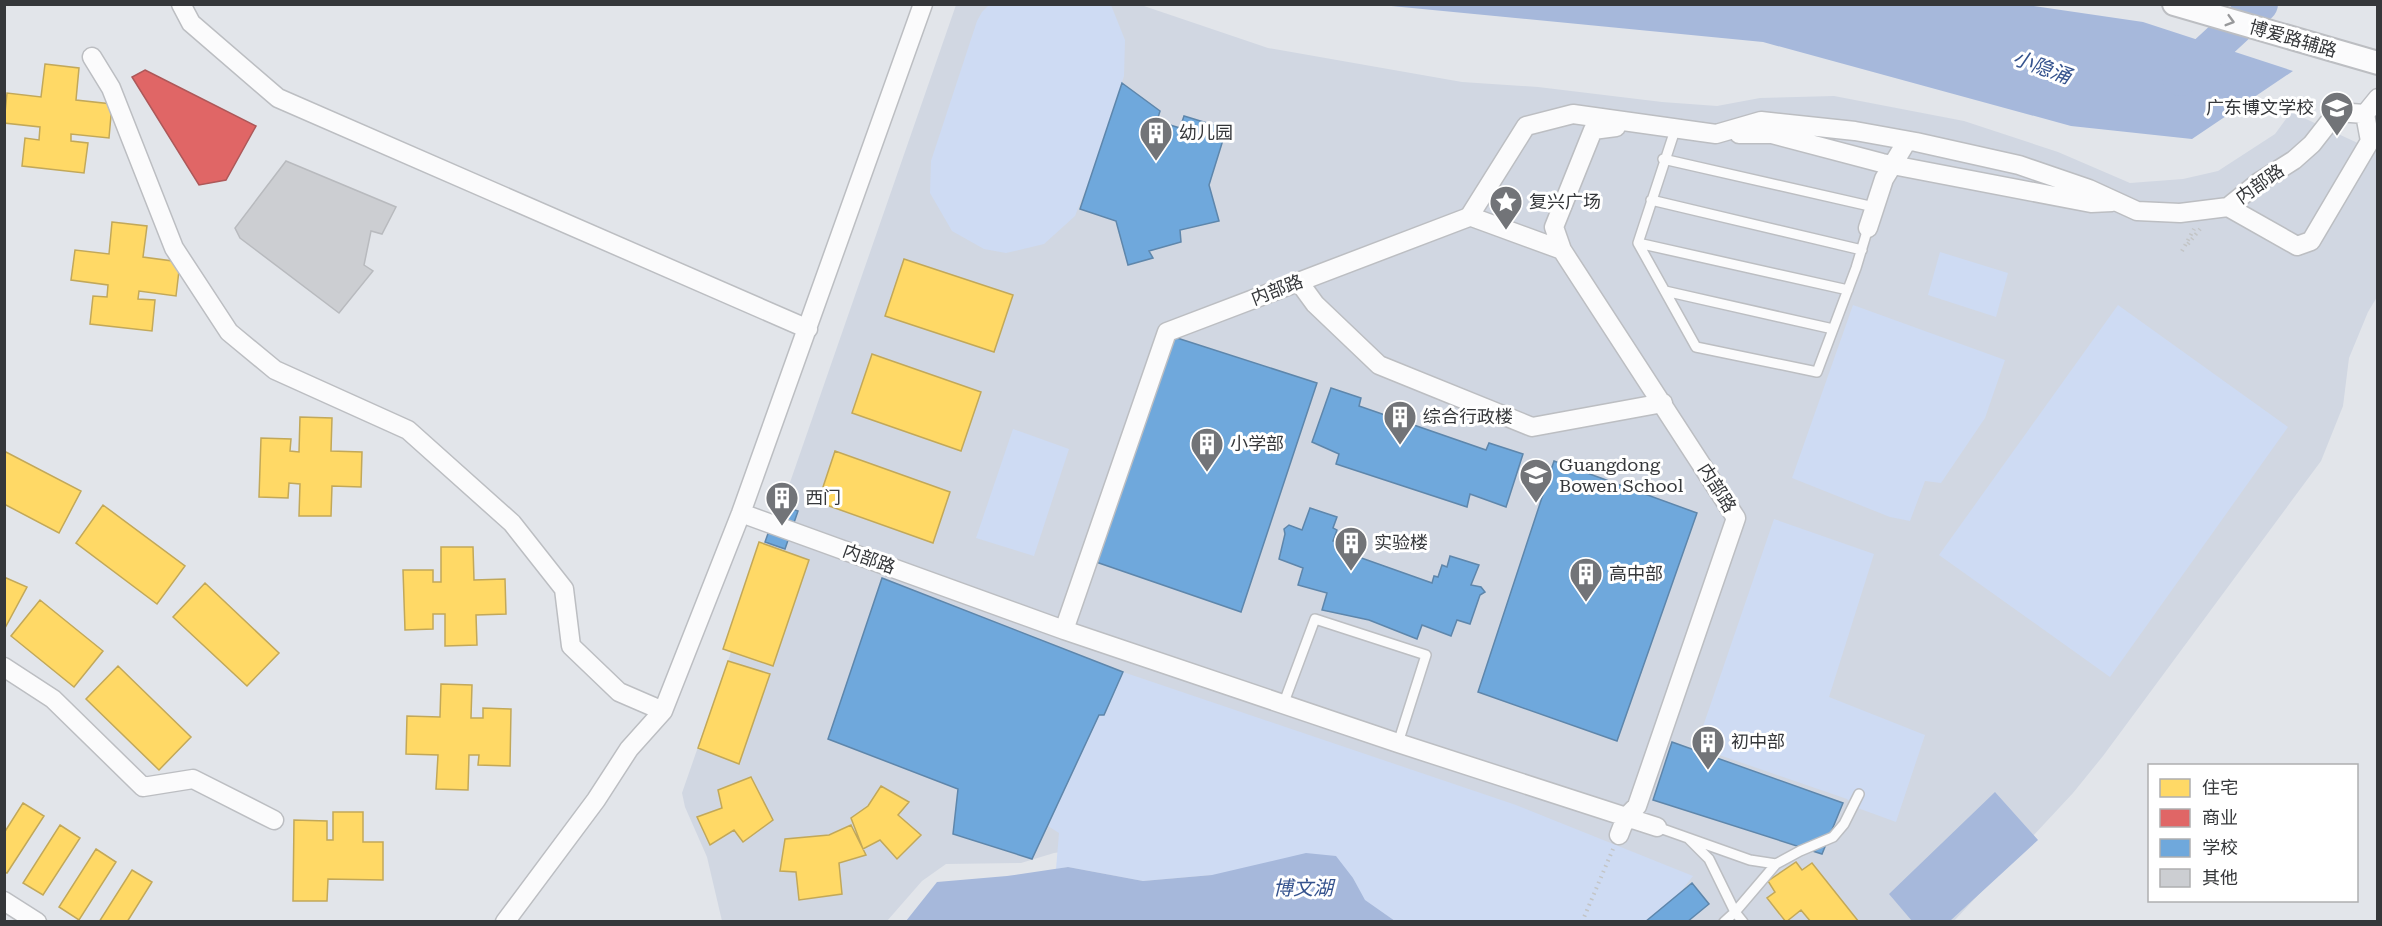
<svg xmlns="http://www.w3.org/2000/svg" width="2382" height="926" font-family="'Roboto Serif','Noto Sans SC',serif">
  <rect width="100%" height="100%" fill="#e2e5ea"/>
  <path fill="#d1d7e2" d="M956,5H1141L1268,48L1462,82L1538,87L1662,102L1717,106L1760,98L1834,96L1964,121L2058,152L2130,183L2183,179L2218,171L2275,134L2291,112L2377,152V297L2368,312L2349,358L2343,406L2321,461L2103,756L2073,793L1954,921H1442L1334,828L1090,848L1054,853L1021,863L946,864L922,881L887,921H722L707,857L685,807L682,793Z"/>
  <path fill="#cedbf3" d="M989,5H1111L1125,40L1124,76L1092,173L1075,216L1044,244L1006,253L984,249L952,231L930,193L931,161L977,21L982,12Z
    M1940,252L2008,273L1996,317L1928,295Z
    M1853,305L2005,360L1985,418L1941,483L1925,481L1910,521L1890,517L1792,478Z
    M2118,305L2288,427L2110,677L1939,555Z
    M1013,429L1069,449L1034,556L976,538Z
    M1774,519L1874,554L1829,697L1925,735L1896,822L1855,807L1847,799L1696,747Z
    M1123,672L1516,805L1693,876L1658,921H1395L1364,900L1353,878L1212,875L1143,881L1068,867L1056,869L1059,833L1048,826L1099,715H1105Z"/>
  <path fill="#a6b8db" d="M1381,5H2027L2143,22L2293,71L2192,139L2071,126L1763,42Z
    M1995,792L2038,840L1950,921H1912L1889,894Z
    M1306,853L1336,856L1353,878L1365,900L1395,921H906L937,882L1007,876L1068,867L1143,881L1212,875Z"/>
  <path fill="#ffd966" stroke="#c2a859" stroke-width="1.5" d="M45,64L79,68L76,100L112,104L109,138L71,134V141L88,143L84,173L22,166L25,138L39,140L40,127L4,123L7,93L41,97Z
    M112,222L147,226L143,257L180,262L176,296L139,291L138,299L155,300L152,331L90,324L93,296L107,297L108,285L71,280L75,250L109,254Z
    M904,259L1013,295L994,352L885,316Z
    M872,354L981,392L961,451L852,413Z
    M300,417L332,418L331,451L362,452L361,487L332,486L331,516H299L300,484L289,483L288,498L259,497L261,438L291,439L290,451L299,452Z
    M4,451L81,491L59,533L4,504Z
    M835,451L950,492L933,543L818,502Z
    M103,505L185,566L157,604L76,543Z
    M759,542L809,560L773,666L723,649Z
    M441,547H473L474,580L505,579L506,614L476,615L477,645L445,646V614H433V629L405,630L403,570H433V582H441Z
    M4,577L27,587L5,628H4Z
    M205,583L279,653L247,686L173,617Z
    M40,600L103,651L74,687L11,636Z
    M728,661L770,674L739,764L698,748Z
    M118,666L191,737L159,770L86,699Z
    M441,684L472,685L471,718H483V708L511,709L510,766L478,765L479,755H469L468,790L436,789L438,755L406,754L407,716L440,717Z
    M751,777L773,820L743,842L734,830L710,845L697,817L722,808L718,790Z
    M881,786L909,802L898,815L921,835L897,859L880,840L863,849L851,818L868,806Z
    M23,803L44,816L7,873L4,872V833Z
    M333,812H363V842H383V880L328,879L327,901H293L294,820L327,821V840H333Z
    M60,825L80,838L43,895L23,883Z
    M851,825L866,855L839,863L842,894L799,900L796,872L780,871L785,839L829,835Z
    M96,849L116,862L79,920L59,907Z
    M1796,862L1802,870L1812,863L1859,922H1811L1801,910L1786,922L1767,898L1775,892L1768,881Z
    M132,870L152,882L127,922H99Z"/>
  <path fill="#e06666" stroke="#ad5859" stroke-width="1.5" d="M145,70L256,126L226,180L199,185L132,77Z"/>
  <path fill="#6fa8dc" stroke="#5e86ab" stroke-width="1.5" d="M1122,83L1160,111L1157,121L1180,128L1184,116L1217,126L1216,137L1223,140L1209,185L1219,221L1180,230L1181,242L1149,251L1153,258L1128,265L1116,221L1080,209Z
    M1174,337L1317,383L1241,612L1096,562Z
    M1331,388L1361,398L1359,406L1486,450L1489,443L1523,454L1506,507L1470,494L1467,507L1336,464L1339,454L1312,442Z
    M1554,461L1697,513L1617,741L1478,692Z
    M778,505L798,511L785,549L765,542Z
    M1310,508L1337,517L1333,528L1337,530L1333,541L1337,542L1336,549L1432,583L1434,576L1438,577L1442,565L1447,567L1450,556L1479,565L1471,585L1481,587L1485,592L1480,595L1470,624L1457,620L1451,636L1422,625L1417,639L1369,620L1322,610L1327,593L1298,585L1303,568L1279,559L1285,534L1284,529L1289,525L1302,530Z
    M882,578L1123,672L1104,715H1099L1032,859L953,834L958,789L828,739Z
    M1672,742L1843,803L1822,854L1653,800Z
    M1692,883L1709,904L1687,922H1645Z"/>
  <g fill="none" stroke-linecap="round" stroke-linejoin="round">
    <path stroke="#a6b8db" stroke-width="36" d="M2180,78L2260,4"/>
  </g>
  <path fill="#ccced2" stroke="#b8babe" stroke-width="1.5" d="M286,161L396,207L382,234L371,231L364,265L373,271L339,313L240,238L235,228Z"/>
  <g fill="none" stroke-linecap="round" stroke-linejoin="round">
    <g stroke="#bcbec2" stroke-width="12">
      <path id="service" d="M1675,130L1638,243L1696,347L1817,372L1856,268L1868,228
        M1663,159L1874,207
        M1651,200L1862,250
        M1638,243L1848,290
        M1665,291L1833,329
        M1283,705L1315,619L1426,655L1398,743
        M1657,827L1750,860L1776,864L1735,912L1743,922
        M1689,839L1709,859L1735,912L1724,922
        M1776,864L1800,851L1833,837L1844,824L1859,794"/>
    </g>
    <g stroke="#bcbec2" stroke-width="21">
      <path id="minor" d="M181,4L191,23L278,98L808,329
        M92,57L111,88L174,248L229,332L275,370L408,430L512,523L564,589L571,646L619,692L663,711
        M1616,127L1593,130L1554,227L1562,250L1736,518L1637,806L1626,817L1619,835
        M1739,134H1772L1882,163L2091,203L2112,202
        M2228,207L2297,246L2311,241L2370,141L2365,114
        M1469,216L1562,250
        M1868,228L1884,179L1907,141
        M1299,282L1315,304L1379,365L1532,427L1663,403
        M741,513L1064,630
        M4,667L53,699L143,787L193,779L274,820
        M1657,827L1398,743L1064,630L1167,332L1469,217L1526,126L1573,114L1716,134L1761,121L1855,131L1916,142L2019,165L2089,189L2137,211L2180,213L2228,207L2259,182L2294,160L2312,144L2337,112L2365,114L2378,98
        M4,901L37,922
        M505,922L596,800L629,749L663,711L741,513L923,4"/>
    </g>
    <g stroke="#bcbec2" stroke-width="26">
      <path id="tertiary" d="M2174,4L2378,63"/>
    </g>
    <path stroke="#c3c5c6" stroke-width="4" stroke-dasharray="1.5 4.5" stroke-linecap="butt" d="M2188,244L2200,229
      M2182,251L2194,229
      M1582,922L1613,849"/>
    <use href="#service" stroke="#fbfbfc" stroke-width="9"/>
    <use href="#minor" stroke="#fbfbfc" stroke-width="18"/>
    <use href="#tertiary" stroke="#fbfbfc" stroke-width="22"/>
  </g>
  <defs><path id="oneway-chevron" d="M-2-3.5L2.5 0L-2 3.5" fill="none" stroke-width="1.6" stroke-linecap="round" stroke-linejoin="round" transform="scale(1.5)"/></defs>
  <use stroke="#98999b" href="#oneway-chevron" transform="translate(2230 21) rotate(16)"/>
  <defs>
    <g id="school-pin" transform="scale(1.725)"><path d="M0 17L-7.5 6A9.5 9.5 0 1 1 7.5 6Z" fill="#727478" stroke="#fff"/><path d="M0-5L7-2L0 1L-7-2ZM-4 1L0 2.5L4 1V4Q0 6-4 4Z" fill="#fff"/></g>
    <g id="building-pin" transform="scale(1.725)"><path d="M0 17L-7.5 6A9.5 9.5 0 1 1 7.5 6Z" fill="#727478" stroke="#fff"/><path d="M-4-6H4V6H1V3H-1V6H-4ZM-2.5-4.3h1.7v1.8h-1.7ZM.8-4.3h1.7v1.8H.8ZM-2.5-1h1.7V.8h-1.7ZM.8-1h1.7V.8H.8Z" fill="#fff"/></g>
    <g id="sight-pin" transform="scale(1.725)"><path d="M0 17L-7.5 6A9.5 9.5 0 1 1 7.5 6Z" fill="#727478" stroke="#fff"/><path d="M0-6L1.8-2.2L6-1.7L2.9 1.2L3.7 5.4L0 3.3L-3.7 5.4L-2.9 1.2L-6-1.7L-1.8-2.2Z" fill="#fff"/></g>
  </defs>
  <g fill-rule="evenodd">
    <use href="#school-pin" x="2337" y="108"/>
    <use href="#building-pin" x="1156" y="133"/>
    <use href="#sight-pin" x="1506" y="202"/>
    <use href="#building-pin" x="1400" y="417"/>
    <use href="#building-pin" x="1207" y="444"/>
    <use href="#school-pin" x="1536" y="475"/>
    <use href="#building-pin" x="782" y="498"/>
    <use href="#building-pin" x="1351" y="543"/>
    <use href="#building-pin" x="1586" y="574"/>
    <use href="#building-pin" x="1708" y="742"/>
  </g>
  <g text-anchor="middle" stroke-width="6" stroke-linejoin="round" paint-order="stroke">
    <g font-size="18" fill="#35373a" stroke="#fff">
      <text transform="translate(2293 39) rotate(16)" y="6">博爱路辅路</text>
      <text transform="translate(2260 184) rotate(-35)" y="6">内部路</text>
      <text transform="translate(1277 290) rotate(-21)" y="6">内部路</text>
      <text transform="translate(1717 488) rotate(58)" y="6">内部路</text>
      <text transform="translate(869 559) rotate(20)" y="6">内部路</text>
    </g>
    <g font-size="18" fill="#35373a" stroke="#fff" text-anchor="start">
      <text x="2314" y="114" text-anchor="end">广东博文学校</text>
      <text x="1179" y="139">幼儿园</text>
      <text x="1529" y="208">复兴广场</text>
      <text x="1423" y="423">综合行政楼</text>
      <text x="1230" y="450">小学部</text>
      <text x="1559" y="471">Guangdong<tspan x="1559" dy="21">Bowen School</tspan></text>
      <text x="805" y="504">西门</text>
      <text x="1374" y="549">实验楼</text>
      <text x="1609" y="580">高中部</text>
      <text x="1731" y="748">初中部</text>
    </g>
    <g font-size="20" font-style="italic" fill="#35538e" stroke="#fff">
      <text transform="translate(2042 67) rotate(20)" y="7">小隐涌</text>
      <text x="1303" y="895">博文湖</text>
    </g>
  </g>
  <rect width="2382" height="926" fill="none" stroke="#35373a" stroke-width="12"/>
  <rect x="2148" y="764" width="210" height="138" fill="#ffffff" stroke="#aeafb0" stroke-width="1.5"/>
  <rect x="2160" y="779" width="30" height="18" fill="#ffd966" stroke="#aeafb0" stroke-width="1.5"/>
  <text x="2202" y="794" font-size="18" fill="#35373a">住宅</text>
  <rect x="2160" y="809" width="30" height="18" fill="#e06666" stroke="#aeafb0" stroke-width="1.5"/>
  <text x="2202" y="824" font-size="18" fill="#35373a">商业</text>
  <rect x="2160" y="839" width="30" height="18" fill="#6fa8dc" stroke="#aeafb0" stroke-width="1.5"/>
  <text x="2202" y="854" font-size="18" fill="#35373a">学校</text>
  <rect x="2160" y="869" width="30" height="18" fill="#ccced2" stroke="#aeafb0" stroke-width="1.5"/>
  <text x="2202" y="884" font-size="18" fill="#35373a">其他</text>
</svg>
